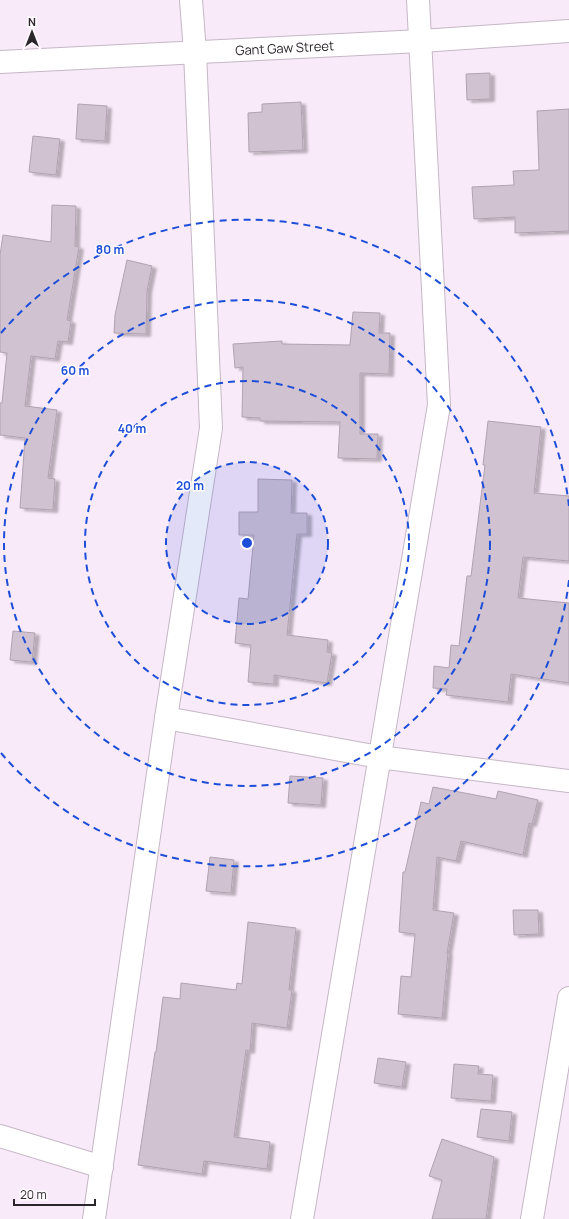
<svg xmlns="http://www.w3.org/2000/svg" width="569" height="1219" font-family="Manrope,sans-serif">
  <defs>
    <filter id="shadow"><feDropShadow dx="4.5" dy="2.5" stdDeviation="1" flood-color="#0004"/></filter>
  </defs>
  <rect width="100%" height="100%" fill="#f9eaf9"/>
  <path fill="#d0c2d1" stroke="#b1a2b1" filter="url(#shadow)" d="M490,73V99L467,100L466,74Z
    M301,102L303,150L249,152L248,113L262,112V104Z
    M78,104L107,106L105,141L76,139Z
    M569,109V231L515,233V217L474,219L472,187L514,185L513,171L539,170L537,111Z
    M33,136L60,139L56,175L29,172Z
    M52,205L76,206L75,246L79,247L67,320L71,321L68,342L58,341L55,359L31,356L25,406L57,410L48,478L55,479L53,510L20,508L25,438L0,435V403H2L7,353L0,352V255L3,235L51,242Z
    M127,260L152,266L147,291L146,334L114,333L115,315Z
    M353,312L380,313L379,333H390L389,374L360,373V434H378L377,459L338,458L340,422L260,421V418L242,417L243,367L235,368L233,344L282,341V344L350,345Z
    M488,421L541,427L534,493L569,496V561L523,557L518,598L569,603V683L511,674L508,702L446,695L447,689L433,688L434,666L449,668L451,645L459,646L467,576H471L485,465H483Z
    M258,479L292,480L291,513H307V534H297L287,635L328,640L327,652L332,653L327,683L274,675V684L248,682L251,645L235,643L239,598L248,599L254,535H239V512H258Z
    M13,631L35,633L32,662L10,660Z
    M290,776L323,778L321,805L288,803Z
    M433,787L496,799L498,791L538,800L532,824L529,823L523,855L461,841L456,861L437,857L433,910L454,913L447,953H448L442,1018L398,1014L401,976L411,977L415,934L399,932L403,872H405L421,802L429,804Z
    M210,857L234,860L231,893L206,891Z
    M513,910H538L539,934L514,935Z
    M248,922L296,928L289,990H292L287,1028L252,1023L250,1051L246,1050L234,1137L270,1142L267,1169L204,1161L202,1174L138,1165L155,1052H156L163,997L180,999L181,983L236,990L237,983L242,984Z
    M378,1058L406,1062L402,1087L374,1083Z
    M454,1064L479,1066L478,1074L493,1075L491,1101L451,1098Z
    M481,1109L512,1112L509,1141L477,1137Z
    M442,1139L494,1157L486,1219H432L442,1180L429,1176Z"/>
  <g fill="none" stroke-linecap="round" stroke-linejoin="round">
    <g stroke="#c6b7c6" stroke-width="24">
      <g id="street">
        <path id="s1" d="M0,62L421,41L569,31"/>
        <path d="M166,718L379,757L569,781"/>
        <path d="M0,1136L102,1167"/>
        <path d="M94,1219L166,718L211,428L195,52L191,0"/>
        <path d="M302,1219L439,405L418,0"/>
        <path d="M532,1219L569,998"/>
      </g>
    </g>
    <use href="#street" stroke="#fff" stroke-width="22"/>
  </g>
  <circle cx="247" cy="543" r="81" fill="#1d4ed8" fill-opacity=".12"/>
  <g fill="none" stroke="#1d4ed8" stroke-width="2" stroke-dasharray="7 5">
    <circle cx="247" cy="543" r="81"/>
    <circle cx="247" cy="543" r="162"/>
    <circle cx="247" cy="543" r="243"/>
    <path d="M569 580A324 324 0 0 1 1 753M1 333A324 324 0 0 1 569 506"/>
  </g>
  <g text-anchor="middle" stroke-width="3" stroke-linejoin="round" paint-order="stroke">
    <g font-size="13" fill="#2b262b" stroke="#fffcff">
      <text dy="5" stroke="none"><textPath href="#s1" startOffset="285">Gant Gaw Street</textPath></text>
    </g>
  </g>
  <circle cx="247" cy="543" r="6" fill="#1d4ed8" stroke="#fffcff" stroke-width="2"/>
  <g font-size="12" text-anchor="middle" font-weight="bold" fill="#1d4ed8" stroke="#fffcff" stroke-width="3" stroke-linejoin="round" paint-order="stroke">
    <text x="110" y="254">80 m</text>
    <text x="75" y="375">60 m</text>
    <text x="132" y="433">40 m</text>
    <text x="190" y="490">20 m</text>
  </g>
  <g transform="translate(32 32)" stroke="#fffcff" stroke-width="3" paint-order="stroke">
  <path d="M0-3L7 15L0 10L-7 15Z" fill="#2b262b"/>
  <text y="-6" font-size="11" font-weight="bold" text-anchor="middle" fill="#2b262b">N</text>
  </g>
  <path d="M14 1199v6h81v-6" fill="none" stroke="#2b262b" stroke-width="2"/>
  <text x="20" y="1199" font-size="12" fill="#2b262b" stroke="#fffcff" stroke-width="3" paint-order="stroke">20 m</text>
</svg>
